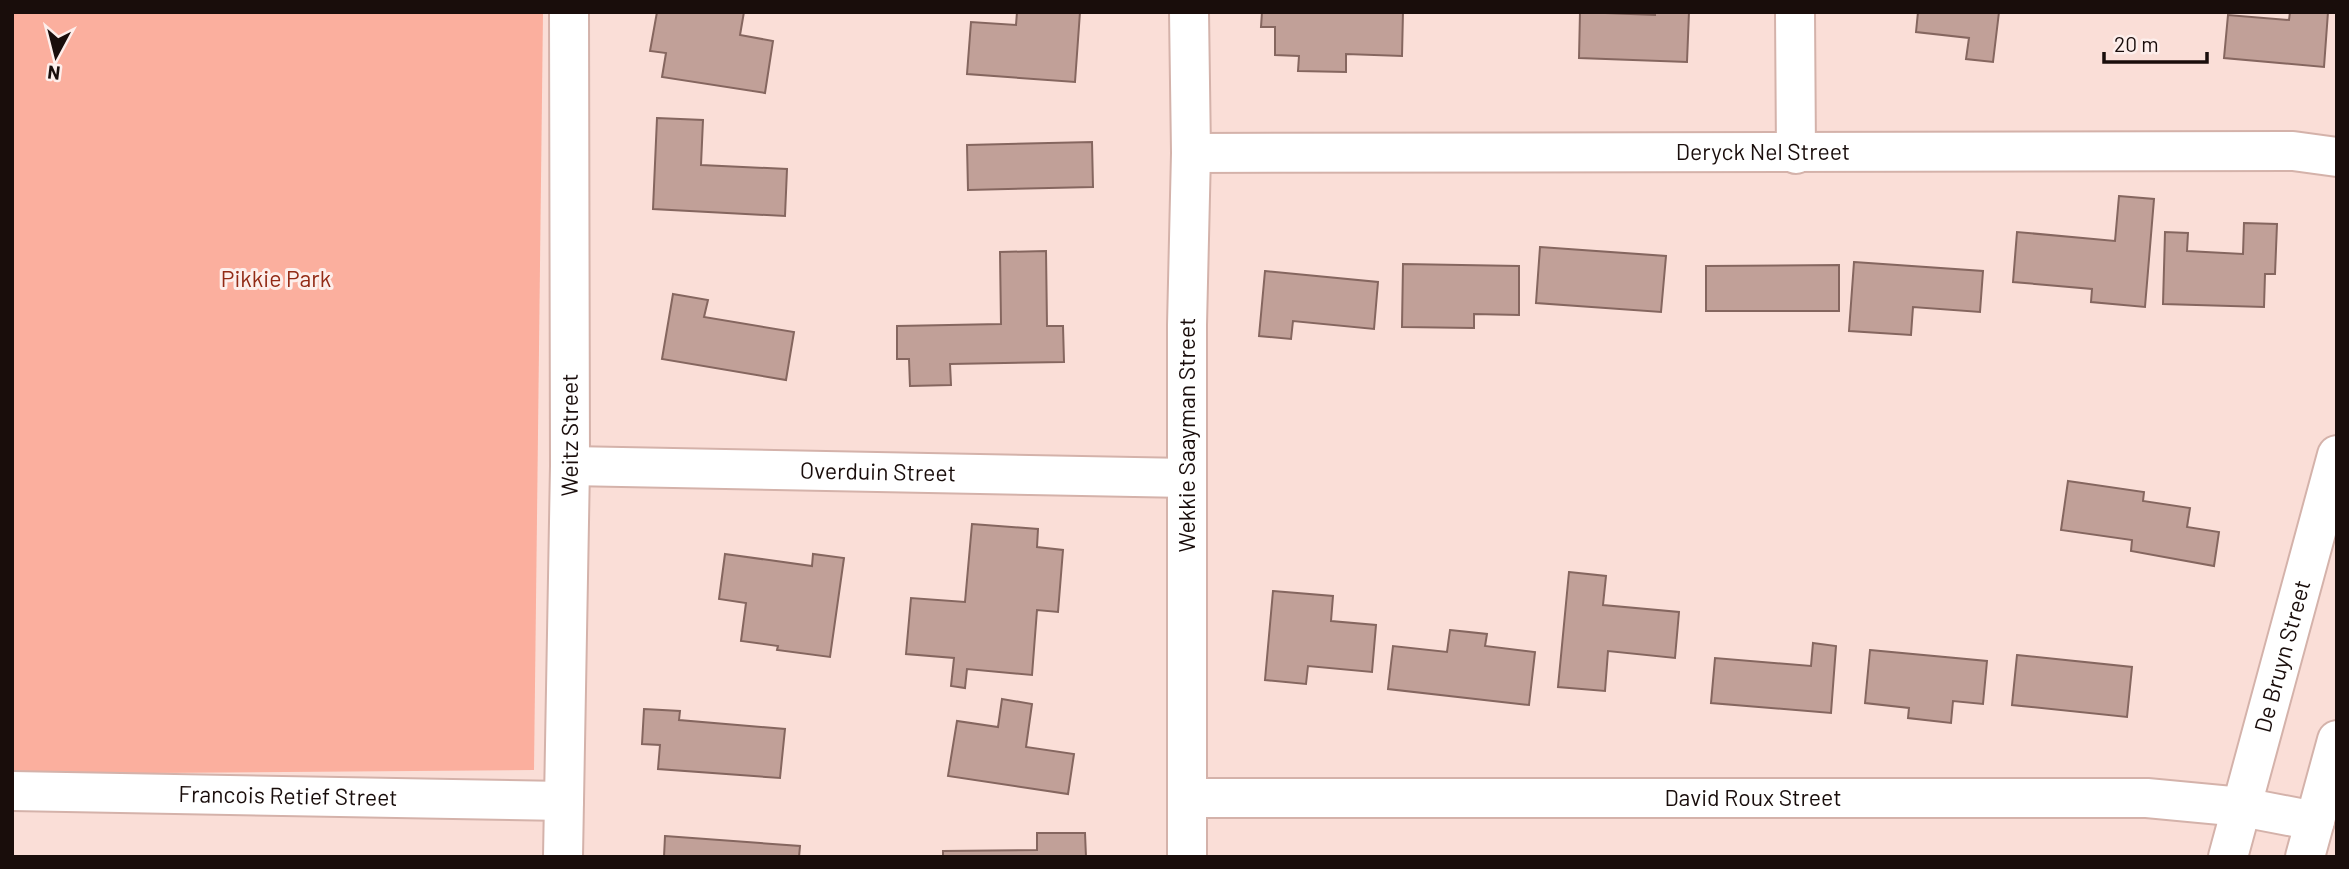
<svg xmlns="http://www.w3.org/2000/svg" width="2349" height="869" font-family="Barlow,sans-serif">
  <rect width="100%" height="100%" fill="#faded7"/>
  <path fill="#fbaf9e" d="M12,12H543L534,770L12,774Z"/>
  <path fill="#c1a098" stroke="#85665f" stroke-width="2" d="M657,12H744L740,35L773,41L765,93L662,77L666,53L650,51Z
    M1017,12H1080L1075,82L967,74L971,22L1016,25Z
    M1262,12H1403L1402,56L1346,54V72L1298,71L1299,56L1275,55V27H1261Z
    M1580,12L1655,15V12H1689L1687,62L1579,58Z
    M1918,12H1999L1993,62L1966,59L1969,38L1916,32Z
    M2290,12H2328L2324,67L2224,58L2228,15L2289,20Z
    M657,118L703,120L701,165L787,169L785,216L653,209Z
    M1092,142L1093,187L968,190L967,145Z
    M2119,196L2154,199L2145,307L2091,302L2092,289L2013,282L2017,232L2115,241Z
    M2244,223L2277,224L2275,274H2265L2264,307L2163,304L2165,232L2188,233L2187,251L2243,254Z
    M1540,247L1666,256L1661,312L1536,303Z
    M1046,251L1047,326H1063L1064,362L950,364L951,385L910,386L909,359H897V326L1001,324L1000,252Z
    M1854,262L1983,271L1980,312L1913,307L1911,335L1849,331Z
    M1403,264L1519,266V315L1474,314V328L1402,327Z
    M1839,265V311H1706V266Z
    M1265,271L1378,282L1374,329L1293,321L1291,339L1259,336Z
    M673,294L708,300L704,317L794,332L786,380L662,359Z
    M2068,481L2144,492L2143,501L2190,508L2187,527L2219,532L2214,566L2131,551L2132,540L2061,530Z
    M972,524L1038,529L1037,547L1063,550L1058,612L1037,610L1032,675L967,669L965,688L951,686L954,658L906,654L911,598L965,602Z
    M725,554L812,566L813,554L844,558L830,657L777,650L778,646L741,641L746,603L719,599Z
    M1569,572L1606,576L1603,605L1679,612L1675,658L1608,651L1605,691L1558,687Z
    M1273,591L1333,596L1331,621L1376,625L1372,672L1308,666L1306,684L1265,680Z
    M1450,630L1487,634L1485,646L1535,652L1529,705L1388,689L1393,646L1447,652Z
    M1813,643L1836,646L1831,713L1711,703L1715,658L1811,666Z
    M1870,650L1987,661L1983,704L1953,701L1951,723L1908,718L1909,708L1865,703Z
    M2017,655L2132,667L2127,717L2012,705Z
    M1002,699L1032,704L1026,747L1074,754L1068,794L948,776L957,721L998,727Z
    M644,709L680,711L679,720L785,729L780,778L658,769L660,745L642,744Z
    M1037,833H1085L1086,857H943V851L1037,850Z
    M665,836L800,846L799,857H664Z"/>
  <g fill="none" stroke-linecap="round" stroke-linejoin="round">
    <g stroke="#d4b2aa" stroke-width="42">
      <g id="minor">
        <path d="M1795,12L1796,154"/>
        <path id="s1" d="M1191,153L2293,151L2337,157"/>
        <path id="s2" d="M570,466L1187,478"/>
        <path id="s3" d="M12,791L564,801"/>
        <path id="s4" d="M1189,798H2147L2242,807L2315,821"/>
        <path id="s5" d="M563,857L570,466L569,12"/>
        <path id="s6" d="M1187,857V325L1191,153L1189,12"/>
        <path id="s7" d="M2228,857L2337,455"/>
        <path d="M2305,857L2337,740"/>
      </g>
    </g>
    <use href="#minor" stroke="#fff" stroke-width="38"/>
  </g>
  <g text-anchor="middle" stroke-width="6" stroke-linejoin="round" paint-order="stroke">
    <g font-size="23" fill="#190d0b" stroke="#fdeeeb">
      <text dy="8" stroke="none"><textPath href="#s1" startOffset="572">Deryck Nel Street</textPath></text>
      <text dy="8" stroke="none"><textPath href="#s6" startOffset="422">Wekkie Saayman Street</textPath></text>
      <text dy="8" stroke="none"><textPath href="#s5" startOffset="422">Weitz Street</textPath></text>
      <text dy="8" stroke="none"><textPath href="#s2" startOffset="308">Overduin Street</textPath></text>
      <text dy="8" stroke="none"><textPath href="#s7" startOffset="208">De Bruyn Street</textPath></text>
      <text dy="8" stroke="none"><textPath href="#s3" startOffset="276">Francois Retief Street</textPath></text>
      <text dy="8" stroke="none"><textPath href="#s4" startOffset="564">David Roux Street</textPath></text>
    </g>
    <g font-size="23" fill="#922a15" stroke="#fdeeeb">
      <text x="276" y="287">Pikkie Park</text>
    </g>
  </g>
  <rect width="2349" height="869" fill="none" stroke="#190d0b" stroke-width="28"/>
  <g transform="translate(56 56) rotate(187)" stroke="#fdeeeb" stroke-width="5" paint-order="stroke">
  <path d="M0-5L12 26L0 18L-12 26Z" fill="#190d0b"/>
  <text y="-10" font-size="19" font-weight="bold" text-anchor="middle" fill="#190d0b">N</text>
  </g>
  <path d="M2104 52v10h103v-10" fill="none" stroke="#190d0b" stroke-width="3.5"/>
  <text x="2114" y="52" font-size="21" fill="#190d0b" stroke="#fdeeeb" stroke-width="5" paint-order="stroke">20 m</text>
</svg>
